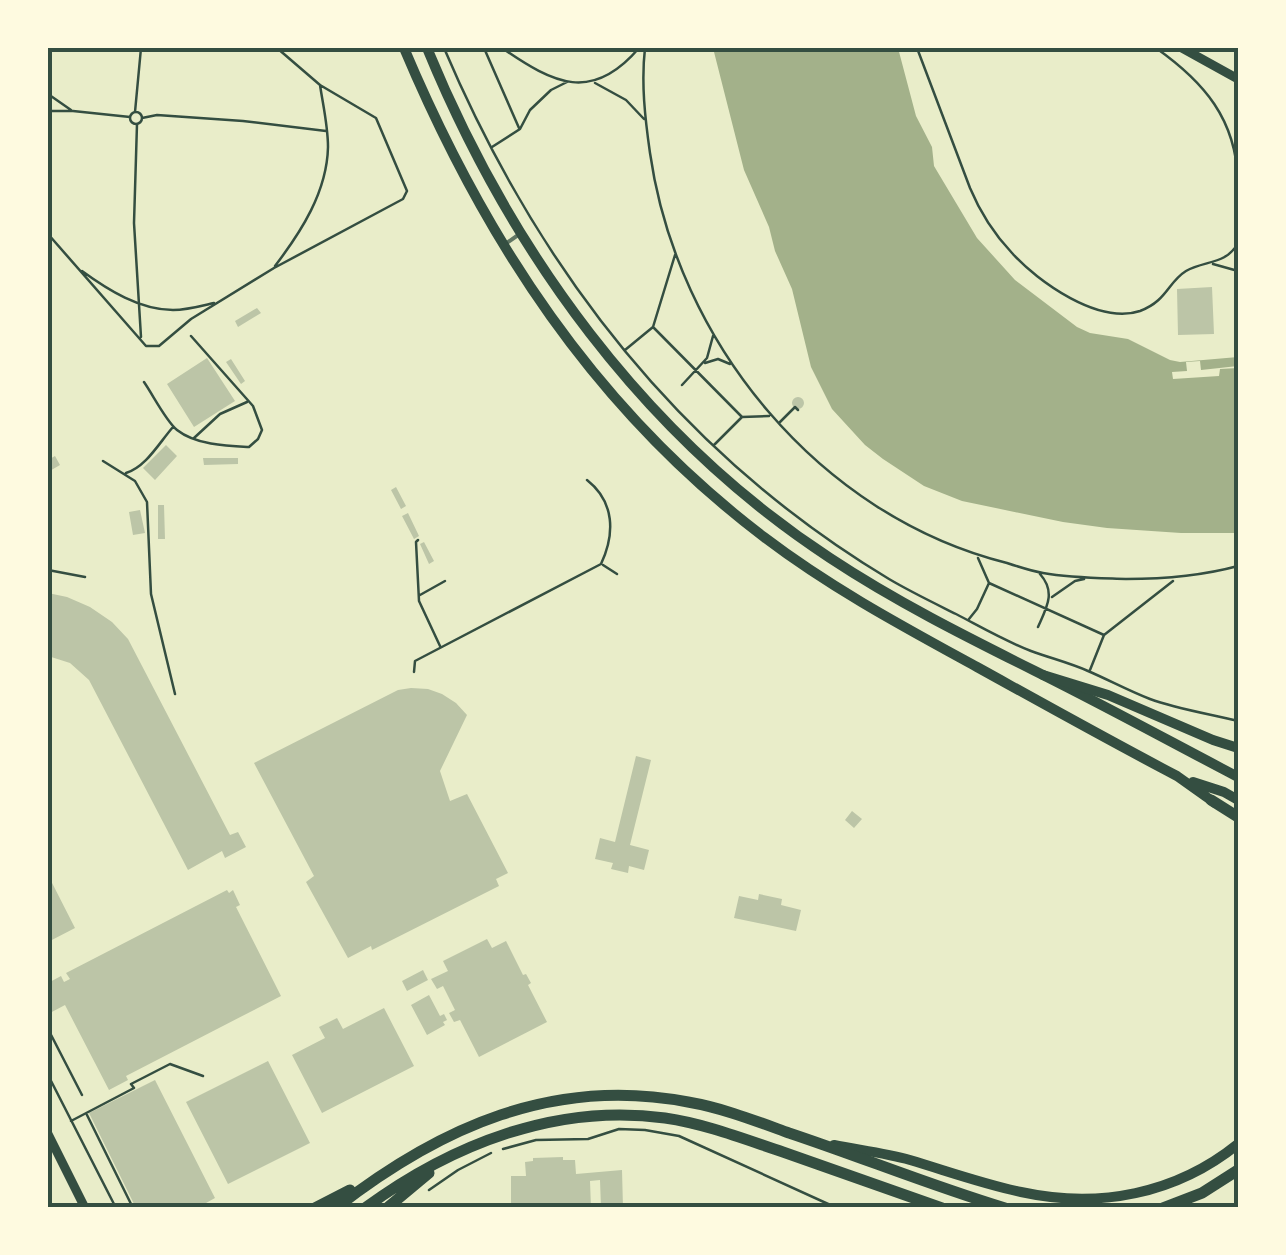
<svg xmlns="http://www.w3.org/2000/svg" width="1286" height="1255" font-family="'Sofia Sans Condensed',sans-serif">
  <rect width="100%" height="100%" fill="#e9edc9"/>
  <path fill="#a3b18a" d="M713,48H898L916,116L932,147L934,166L977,238L1015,280L1077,327L1090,333L1128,339L1170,360L1180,362L1238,357V533H1181L1107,528L1063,522L962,501L924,486L883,459L865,445L832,409L811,367L792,289L775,251L769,227L744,170Z"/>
  <path fill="#e9edc9" d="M1200,361L1201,370L1238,366V368L1220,369L1219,376L1173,379L1172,372L1187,371L1186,362Z"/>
  <path fill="#bcc5a7" d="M1212,287L1214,334L1178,335L1177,289Z
    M257,308L261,313L238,327L235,321Z
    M207,358L235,401L194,427L167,384Z
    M231,359L245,381L241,384L226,362Z
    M792 403a6 6 0 1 1 12 0a6 6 0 1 1-12 0Z
    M166,445L177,456L155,480L143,468Z
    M55,456L60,465L48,472V460Z
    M203,458H238V464L204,465Z
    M396,487L406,506L401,509L391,490Z
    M158,505H164L165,539H158Z
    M140,510L145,533L133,535L129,512Z
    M408,513L419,536L414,539L402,516Z
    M424,542L434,561L429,564L420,544Z
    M48,593L67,597L90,607L112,622L128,639L230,835L238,832L246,847L225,858L222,851L188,870L89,680L70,663L48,656Z
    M411,688L428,689L442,694L456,703L467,715L440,771L450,801L467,794L508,873L496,879L499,886L372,950L371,946L348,958L306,882L314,876L254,763L398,690Z
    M636,756L651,760L630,845L649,850L644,870L629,866L628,873L611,869L613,863L595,859L600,838L615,842Z
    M852,811L862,819L854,828L845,820Z
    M48,875L75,928L48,942Z
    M227,890L229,893L233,890L240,905L236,907L281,996L126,1076L128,1080L109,1090L65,1005L48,1014V983L61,976L64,982L70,979L66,973Z
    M759,894L782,899L781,905L801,910L796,931L734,918L739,896L758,900Z
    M487,939L492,948L506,941L523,975L526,974L531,983L528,985L547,1022L479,1057L460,1020L454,1022L449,1013L455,1010L443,986L437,989L431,979L448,971L443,961Z
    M423,970L428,980L407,991L402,981Z
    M429,995L440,1016L444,1014L447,1020L443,1022L445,1025L427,1035L411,1005Z
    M384,1008L414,1066L322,1113L292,1055L325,1038L319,1027L337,1018L343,1029Z
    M268,1061L310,1143L228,1184L186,1102Z
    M155,1080L215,1198L197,1208H136L89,1113Z
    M563,1157V1160H575L576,1174L622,1170L623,1208H601L600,1180L590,1181L591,1208H511V1176H526L525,1162L533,1161V1158Z"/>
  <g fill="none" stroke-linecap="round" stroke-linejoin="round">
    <path stroke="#344e41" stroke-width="2.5" d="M444,48C538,269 681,454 889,579C911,592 934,603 956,614C981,627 1005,641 1031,651C1050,658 1070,663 1088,671C1109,680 1129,691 1150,699C1177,709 1210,714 1238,721
      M484,48L519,128
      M502,48C554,84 592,103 639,48
      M645,48C641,83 645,118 650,153C677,342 819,516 1007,563C1019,567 1031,571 1043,573C1071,578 1098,578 1126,579C1165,579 1201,576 1238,566
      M917,48L970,188C980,212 994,234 1012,253C1038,282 1099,325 1140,311C1167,301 1168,282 1186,271C1205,260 1226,265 1238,243
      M1156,48C1204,82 1236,119 1238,181
      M595,83L626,100L644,119
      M48,94L71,110
      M48,111H73L130,117
      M135,112L141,48
      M130 118a6 6 0 1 1 12 0a6 6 0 1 1-12 0Z
      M142,118L157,115L243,121L326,131
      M137,124L134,223L141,337
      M492,147L520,129L530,110L551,90L567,82
      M48,234L146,346H159L191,319L274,268L403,199L407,191L376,118L320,85L277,48
      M1213,264L1238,271
      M275,266C301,232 327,192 328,147C328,126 323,105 320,85
      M82,271C108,290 140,310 173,310C187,310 201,306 214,303
      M653,327L742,417
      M625,350L653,327L675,255
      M705,363L718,359L730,364
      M144,382C153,395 166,421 177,430C196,445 227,446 249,447L258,439L262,430L253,406L191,336
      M682,385L707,358L713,336
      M780,422L795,407L798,410
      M194,438L220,414L247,402
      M714,445L742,417L769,416
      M103,461L135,481L147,502L151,594L175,694
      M126,473C146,467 159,443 173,427
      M418,540L416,542L419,601L440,646
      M978,558L989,583L1104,635L1173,581
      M603,565L617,574
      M48,570L85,577
      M420,595L445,581
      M1052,597L1075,581L1084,579
      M969,619L977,609L989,583
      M1038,627C1047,607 1056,592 1040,574
      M1090,670L1104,635
      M414,672L415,661L601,564C615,534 615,502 587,480
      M48,1029L82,1095
      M48,1075L116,1208
      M87,1115L133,1208
      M71,1121L134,1088L131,1084L170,1064L203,1076
      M503,1149L536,1140L588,1139L619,1129L645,1130L679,1136L837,1208
      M429,1190L458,1170L491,1153"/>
    <path stroke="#617663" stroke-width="4" d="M504,245L521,233"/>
    <path stroke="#344e41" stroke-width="9" d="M1182,48L1238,79
      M48,1134L85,1208"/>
    <path stroke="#344e41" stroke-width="10" d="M404,48C485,240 595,409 764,537C831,588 904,627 977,667C1044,704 1110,741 1177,776L1215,803
      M427,48C511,252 644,436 830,558C898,603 971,639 1043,675C1109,708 1173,743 1238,777
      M1193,782L1224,792L1238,800
      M834,1145C859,1150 885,1153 910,1160C947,1171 983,1184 1021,1192C1099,1209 1176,1194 1238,1144"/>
    <path stroke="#344e41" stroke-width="10" d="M1043,675L1108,695L1213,740L1238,748"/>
    <path stroke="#344e41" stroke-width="11" d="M1211,800L1238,817
      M315,1208L350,1190
      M336,1208C440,1127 554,1076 688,1102C723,1108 756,1121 789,1133C861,1157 932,1186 1005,1208
      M365,1208C452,1144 557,1103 665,1118C706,1124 744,1139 783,1152C836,1171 889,1189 942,1208
      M387,1208L429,1173
      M1163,1208L1202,1193L1238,1170"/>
  </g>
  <rect width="1286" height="1255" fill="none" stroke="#fefae0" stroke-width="100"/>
  <rect x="50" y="50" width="1186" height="1155" fill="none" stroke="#344e41" stroke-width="4"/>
</svg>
